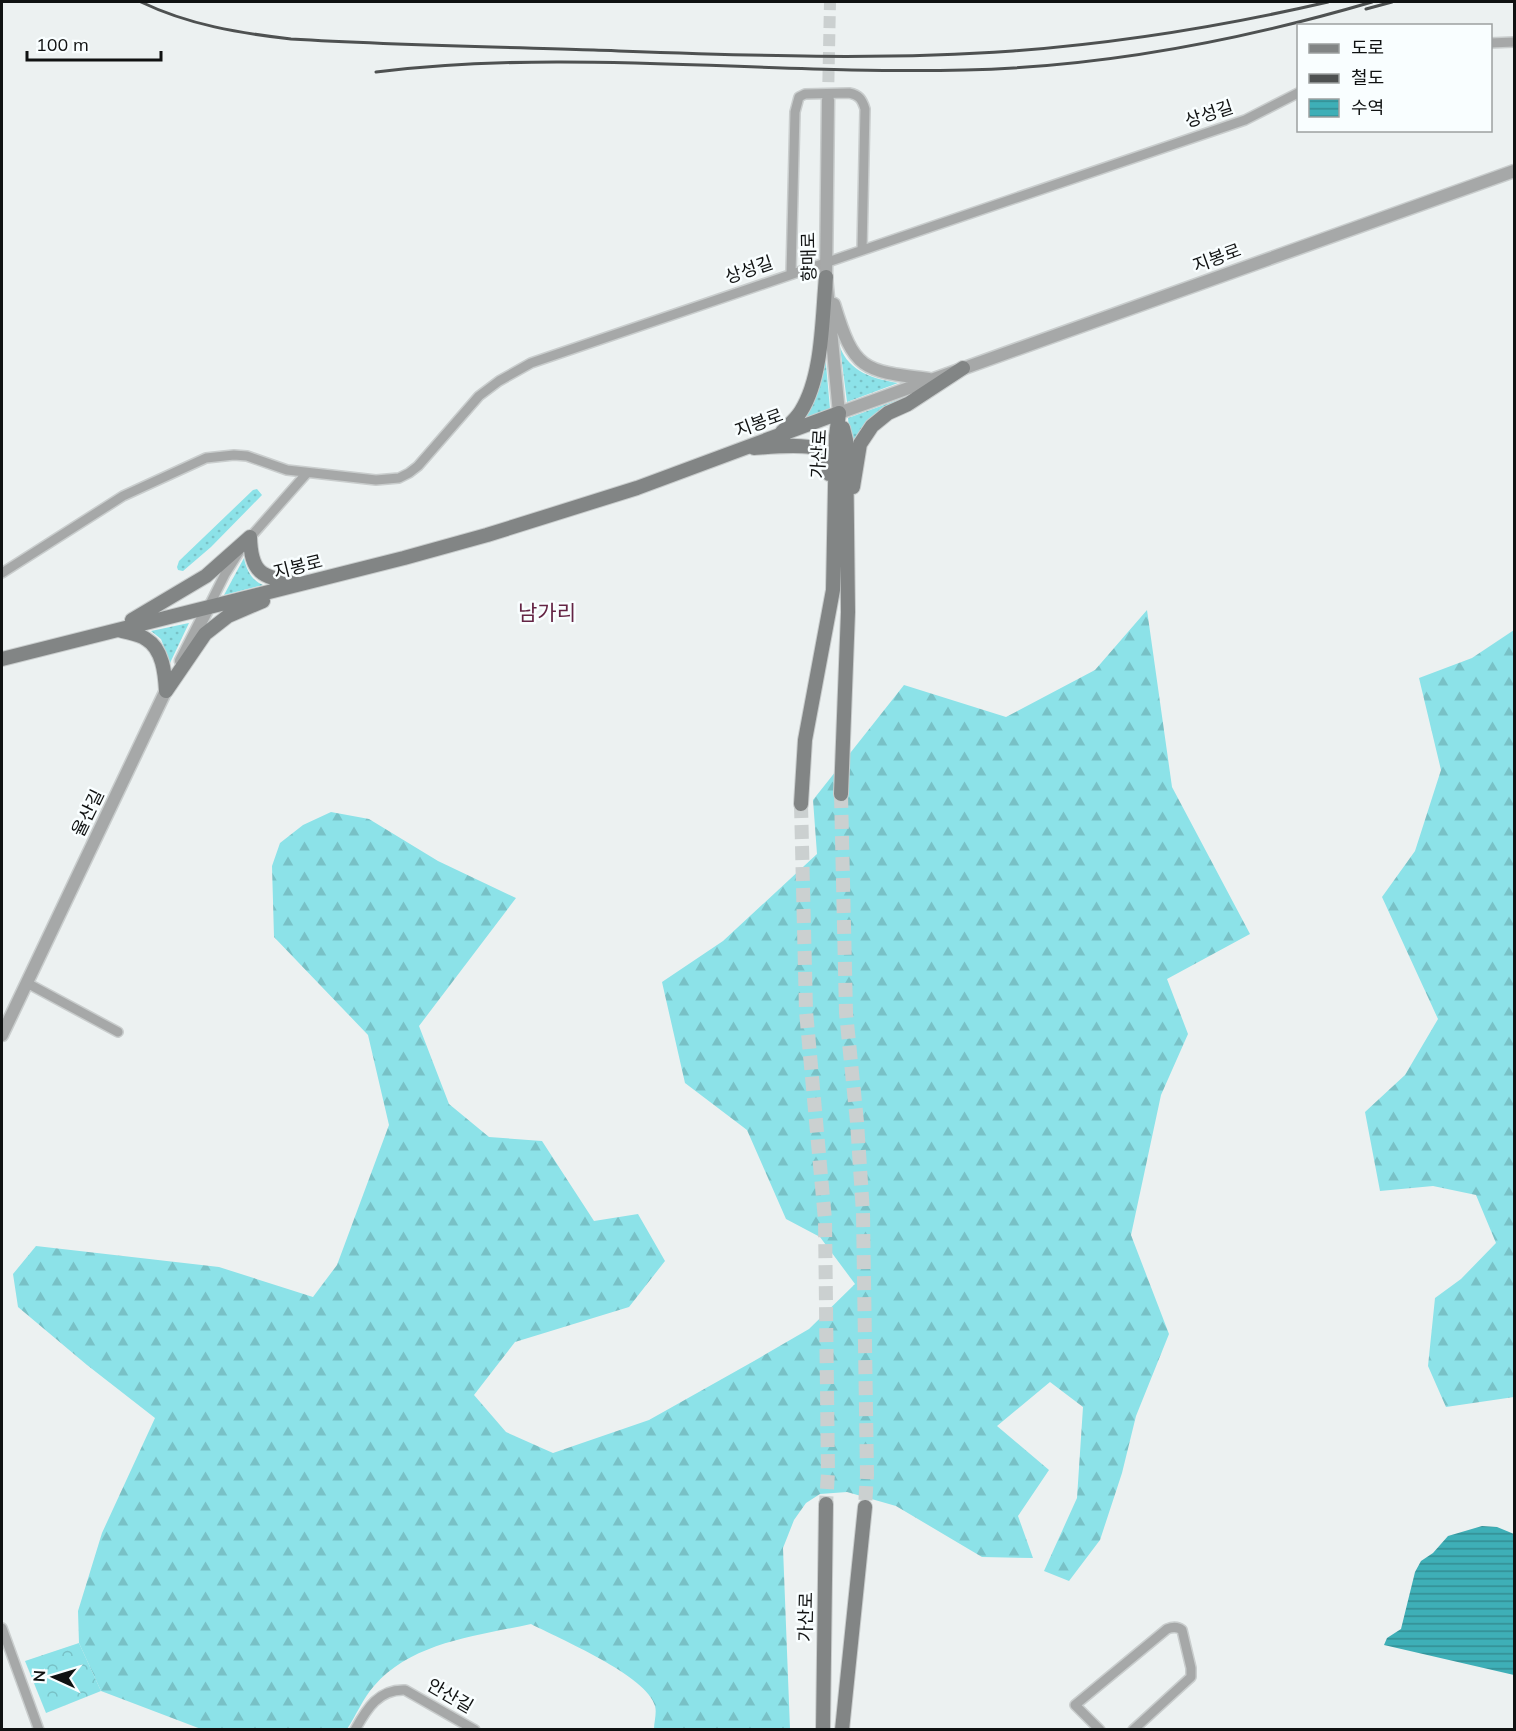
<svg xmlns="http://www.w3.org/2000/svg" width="1516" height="1731" font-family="Mulish,'Noto Sans KR',sans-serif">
  <defs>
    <pattern id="grass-dots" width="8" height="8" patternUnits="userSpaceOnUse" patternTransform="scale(1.5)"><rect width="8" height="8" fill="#8ce2e8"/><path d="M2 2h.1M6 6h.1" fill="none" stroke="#78c1c6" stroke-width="1.8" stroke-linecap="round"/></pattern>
    <pattern id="forest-firs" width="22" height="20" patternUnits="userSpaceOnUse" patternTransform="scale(1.5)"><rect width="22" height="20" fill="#8ce2e8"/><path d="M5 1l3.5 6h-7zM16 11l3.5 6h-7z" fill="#78c1c6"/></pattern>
    <pattern id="park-crowns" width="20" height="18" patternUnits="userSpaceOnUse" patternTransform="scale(1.5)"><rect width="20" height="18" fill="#8ce2e8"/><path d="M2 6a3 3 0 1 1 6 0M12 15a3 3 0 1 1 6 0" fill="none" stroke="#78c1c6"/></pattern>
    <pattern id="water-rules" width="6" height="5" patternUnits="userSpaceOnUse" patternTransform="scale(1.5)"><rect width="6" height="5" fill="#3eafb7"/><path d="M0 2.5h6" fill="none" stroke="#338d93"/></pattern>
  </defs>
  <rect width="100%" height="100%" fill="#ecf1f1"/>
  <path fill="url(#grass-dots)" d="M840,347C849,372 874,379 898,383L847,402Z
    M825,353L830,409L805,418L814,400Z
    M906,397C868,416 856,421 852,466L848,418Z
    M257,489L262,495L211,547L183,571L178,570L177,567L179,561L253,490Z
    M244,558C246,569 252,581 263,585L224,595Z
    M189,623L170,663L161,639L151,631Z"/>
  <path fill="url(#forest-firs)" d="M1147,610L1172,787L1250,934L1167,979L1188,1034L1161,1095L1131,1235L1169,1334L1136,1416L1122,1473L1100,1540L1069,1581L1044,1571L1077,1498L1083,1407L1050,1382L997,1426L1049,1470L1018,1516L1033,1558L982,1557L896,1506L847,1492L820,1494L806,1503L794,1520L783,1548L790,1729H654C654,1722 657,1713 655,1706C648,1676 558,1638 531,1624C477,1636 412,1642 374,1686C363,1698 356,1716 347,1729H201L101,1691L79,1643L78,1611L102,1533L155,1418L87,1365L18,1307L13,1274L36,1246L219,1267L313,1297L337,1265L389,1125L368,1035L274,937L272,866L280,843L303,825L331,812L369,819L438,861L516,898L419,1026L449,1104L489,1137L542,1141L594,1221L638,1214L665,1261L629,1307L515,1342L474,1395L506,1432L553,1453L649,1420L754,1361L809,1329L855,1284L820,1237L786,1219L747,1130L685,1083L662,982L723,941L817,854L813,800L904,685L1006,717L1095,670Z
    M1514,630V1397L1446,1407L1428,1366L1435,1298L1461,1279L1496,1243L1476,1195L1433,1186L1380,1191L1365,1112L1405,1075L1438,1019L1382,897L1415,851L1441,770L1419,678L1472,658Z"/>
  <path fill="url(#park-crowns)" d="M79,1643L101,1691L46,1713L25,1661Z"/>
  <path fill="url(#water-rules)" d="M1482,1526L1497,1527L1514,1534V1675L1384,1645L1387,1638L1401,1629L1415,1572L1421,1561L1433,1553L1448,1536Z"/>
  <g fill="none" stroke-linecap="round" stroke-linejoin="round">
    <path stroke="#cbd0d0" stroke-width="12" stroke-dasharray="12 6" stroke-linecap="butt" d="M828,100L830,2"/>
    <path stroke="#cbd0d0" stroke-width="14" stroke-dasharray="14 7" stroke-linecap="butt" d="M841,794L846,1013L857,1122L863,1213L867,1475L865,1507
      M801,804L806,1011L825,1220L828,1473L826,1504"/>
    <g stroke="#c9cdcd" stroke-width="12">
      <path id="minor" d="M1490,43L1514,42
        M791,274L795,112L799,97L805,94L849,93C859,95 862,99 865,109L862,250
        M247,541L307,473
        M2,573L123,496L206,458L234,455L247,456L287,470L376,480L399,478L409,473L418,466L479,396L499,381L531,363L1245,120L1298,93
        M208,608L225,574L239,552
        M27,983L118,1032
        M2,1628L39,1730
        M355,1730C367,1708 379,1689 405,1690L475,1730
        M1100,1730L1075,1705L1167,1629C1172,1627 1177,1626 1182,1630L1191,1668V1677L1133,1730"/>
    </g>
    <g stroke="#c9cdcd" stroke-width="15">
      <path id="tertiary" d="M828,100L826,277L839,413L1514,171
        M834,304C854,370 862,371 929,379
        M181,661L208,608
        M2,1035L169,684"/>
    </g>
    <g stroke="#c9cdcd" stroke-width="16">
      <path id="secondary" d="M782,432C789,425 797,418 801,411C823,376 822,317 826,277
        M754,448C769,447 813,442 823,452C829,458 829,467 829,474
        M853,487L860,444L872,426L888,413L908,404L963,368
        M250,537C251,573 261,577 295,583
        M132,620L206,576L250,537
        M119,630C128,633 139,634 146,639C163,649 165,674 166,691
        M2,659L404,558L487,535L637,488L839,413
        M166,691L205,634L228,616L263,601
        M841,794L848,612L846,440L843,428
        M801,804L805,740L833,590L836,436L839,413
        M823,1730L826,1504
        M842,1730L865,1507"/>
    </g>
    <use href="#minor" stroke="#a6a8a8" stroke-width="9"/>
    <use href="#tertiary" stroke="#a6a8a8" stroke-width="12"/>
    <use href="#secondary" stroke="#828585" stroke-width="14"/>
    <path stroke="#4e5151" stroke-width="3" d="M141,2C189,25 239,33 291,39C392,45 493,47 594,50C734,55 874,61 1013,51C1119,43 1224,26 1328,2
      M1366,9L1392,2
      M376,72C571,48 769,75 965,70C1105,67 1239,41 1372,2"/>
  </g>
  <g text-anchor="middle" stroke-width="5" stroke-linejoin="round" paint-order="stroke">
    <g font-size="18" fill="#101212" stroke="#f9feff">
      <text transform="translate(1209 114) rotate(-18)" y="6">상성길</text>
      <text transform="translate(809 257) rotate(-91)" y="6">향매로</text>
      <text transform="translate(1217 258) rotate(-20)" y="6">지봉로</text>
      <text transform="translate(749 270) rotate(-19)" y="6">상성길</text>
      <text transform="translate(759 423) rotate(-20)" y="6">지봉로</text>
      <text transform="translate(819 454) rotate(-87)" y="6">가산로</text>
      <text transform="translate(298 567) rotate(-14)" y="6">지봉로</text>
      <text transform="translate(88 813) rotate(-64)" y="6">율산길</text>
      <text transform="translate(806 1617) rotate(-89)" y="6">가산로</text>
      <text transform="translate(450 1696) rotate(30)" y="6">안산길</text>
    </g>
    <g font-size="21" fill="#642444" stroke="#f9feff">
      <text x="547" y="620">남가리</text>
    </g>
  </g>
  <rect width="1516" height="1731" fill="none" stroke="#101212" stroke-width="6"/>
  <rect x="1297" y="24" width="195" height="108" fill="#f9feff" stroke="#9ca0a0" stroke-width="1.5"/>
  <rect x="1309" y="44" width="30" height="9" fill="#828585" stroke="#9ca0a0" stroke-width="1.5"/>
  <text x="1351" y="54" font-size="18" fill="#101212">도로</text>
  <rect x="1309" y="74" width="30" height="9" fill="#4e5151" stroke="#9ca0a0" stroke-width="1.5"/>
  <text x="1351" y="84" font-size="18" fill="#101212">철도</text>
  <rect x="1309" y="99" width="30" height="18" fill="url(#water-rules)" stroke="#9ca0a0" stroke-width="1.5"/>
  <text x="1351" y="114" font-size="18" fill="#101212">수역</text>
  <g transform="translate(54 1677) rotate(274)" stroke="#f9feff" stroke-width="4.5" paint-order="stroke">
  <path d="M0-4.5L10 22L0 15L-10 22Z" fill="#101212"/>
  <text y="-9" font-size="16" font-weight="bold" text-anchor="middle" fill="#101212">N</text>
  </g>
  <path d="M27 51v9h134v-9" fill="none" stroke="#101212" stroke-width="3"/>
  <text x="36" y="51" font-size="18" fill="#101212" stroke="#f9feff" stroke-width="4.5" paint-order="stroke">100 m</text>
</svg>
